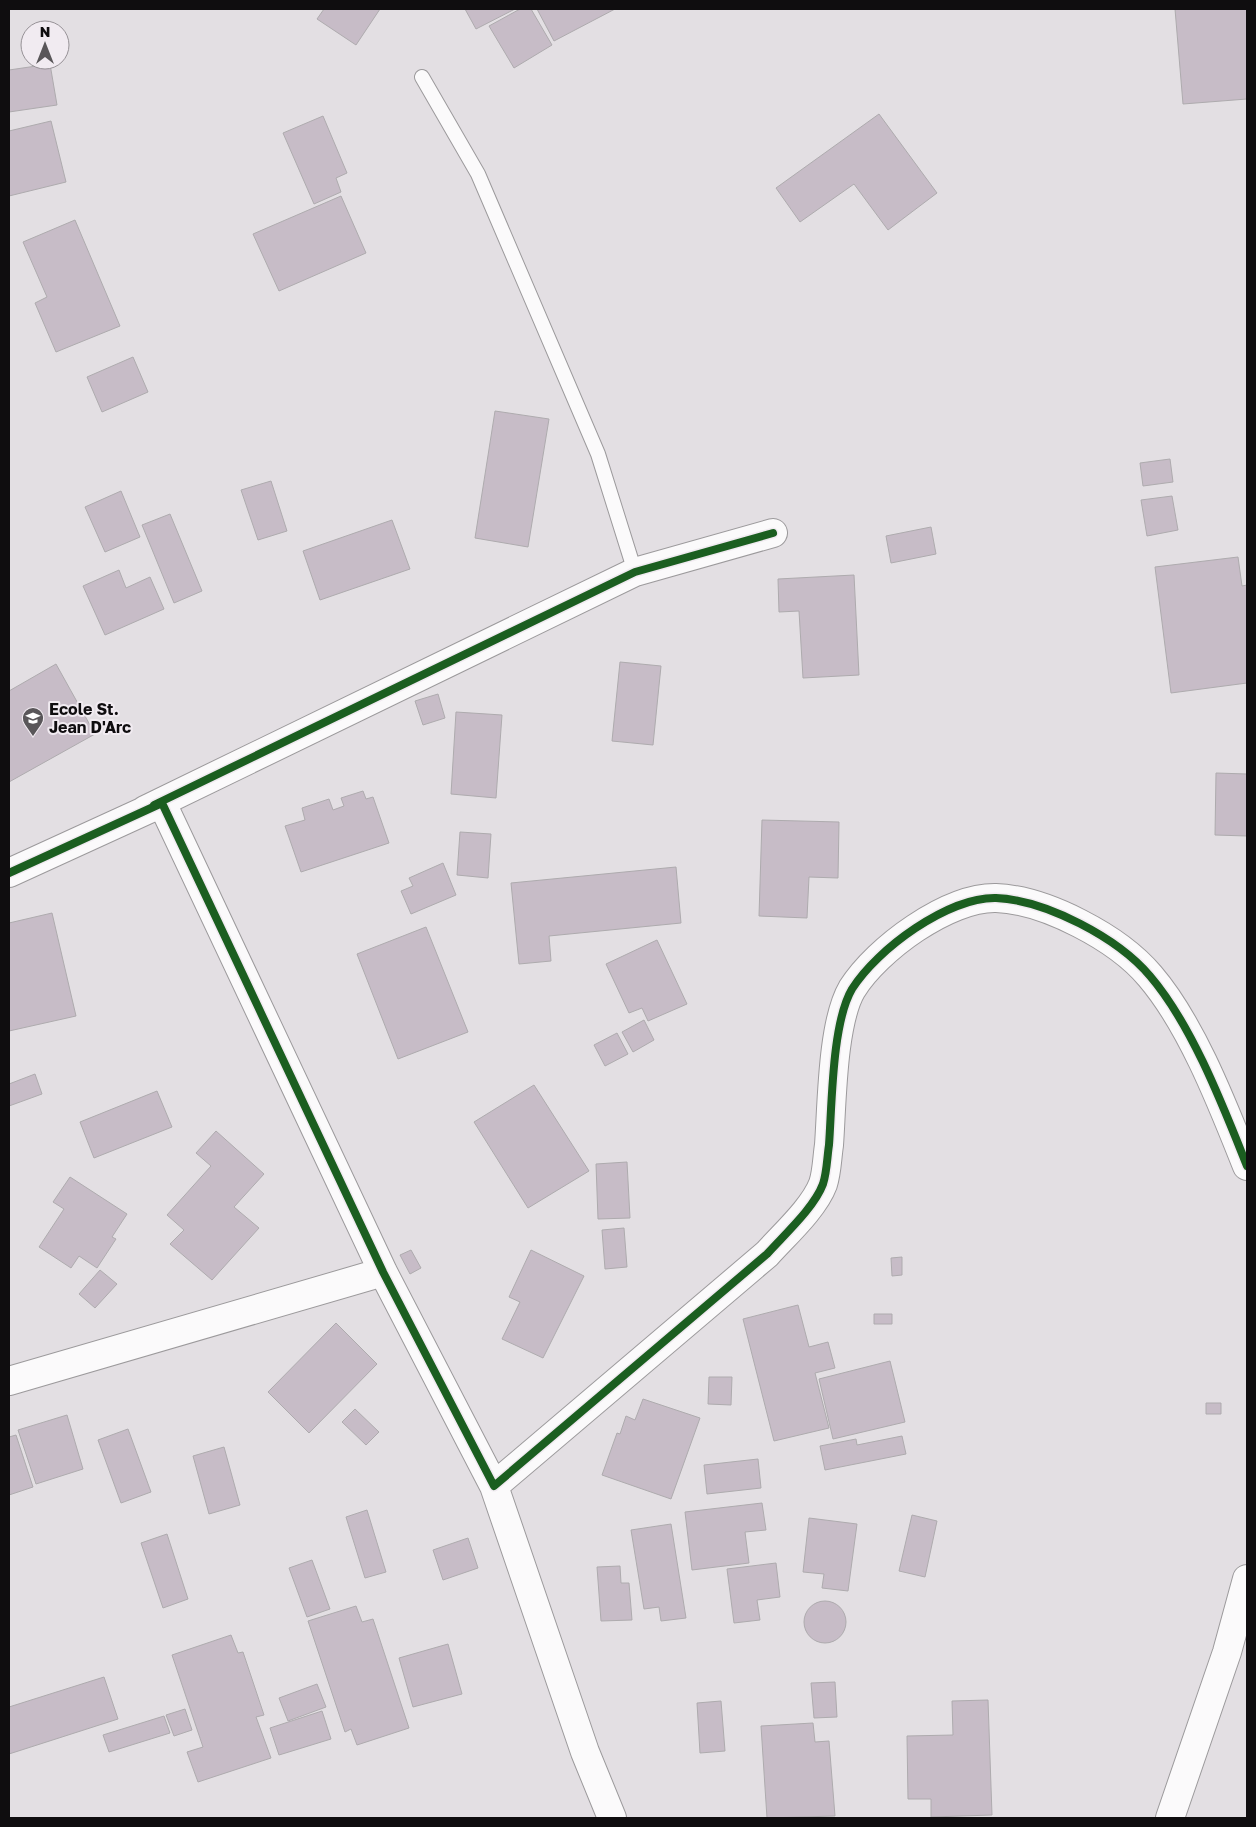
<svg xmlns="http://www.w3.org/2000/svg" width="1256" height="1827" font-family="'Golos Text',sans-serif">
  <rect width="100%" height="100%" fill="#e3dfe3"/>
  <path fill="#c7bcc7" stroke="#aeabae" d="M324,9H380L356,45L317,19Z
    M465,9H515L476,29Z
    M520,9H531L552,45L514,68L489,26Z
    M537,9H615L554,41Z
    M1175,9H1247V99L1183,104Z
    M50,64L57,105L9,112V70Z
    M879,114L937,193L888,230L854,184L800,222L776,188Z
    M323,116L347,173L336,178L341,192L314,204L283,133Z
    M51,121L66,182L9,196V131Z
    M341,196L366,253L279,291L253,234Z
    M75,220L120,326L56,352L35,303L47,297L23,242Z
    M133,357L148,392L102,412L87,377Z
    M495,411L549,419L528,547L475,538Z
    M1170,459L1173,482L1143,486L1140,463Z
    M271,481L287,531L258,540L241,490Z
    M121,491L140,537L105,552L85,507Z
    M1172,496L1178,530L1147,536L1141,500Z
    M170,514L202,591L174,603L142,525Z
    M392,520L410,569L320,600L303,551Z
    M931,527L936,554L891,563L886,536Z
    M1238,557L1242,586L1247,585V683L1171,693L1155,567Z
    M119,570L126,588L150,577L164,609L105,635L83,586Z
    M854,575L859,675L803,678L799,611L779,612L778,579Z
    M620,662L661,666L653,745L612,741Z
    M56,664L95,734L9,782V691Z
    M438,694L445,718L423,725L415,701Z
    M456,712L502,715L496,798L451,794Z
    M1216,773L1247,774V836L1215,835Z
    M363,791L366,799L373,797L389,843L301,872L285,826L305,820L302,808L329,799L333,810L344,806L341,798Z
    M762,820L839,822L838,878L809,877L807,918L759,916Z
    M460,832L491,834L488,878L457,875Z
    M443,863L456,895L411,914L401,891L413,886L409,878Z
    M676,867L681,923L549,936L551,961L519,964L511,883Z
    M52,913L76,1016L9,1031V923Z
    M426,927L468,1032L398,1059L357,954Z
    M657,940L687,1004L648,1021L642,1008L629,1013L606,964Z
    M644,1020L654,1040L633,1052L622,1032Z
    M617,1033L628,1054L605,1066L594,1045Z
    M35,1074L42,1094L9,1106V1084Z
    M534,1085L589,1171L528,1208L474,1122Z
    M157,1091L172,1127L94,1158L80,1122Z
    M216,1131L264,1174L234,1207L259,1228L212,1280L170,1244L184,1230L167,1215L211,1166L196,1153Z
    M627,1162L630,1218L598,1219L596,1164Z
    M70,1177L127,1214L112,1237L116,1239L97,1268L79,1256L71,1268L39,1247L64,1209L53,1202Z
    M624,1228L627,1267L605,1269L602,1230Z
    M411,1250L421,1268L410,1274L400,1255Z
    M531,1250L584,1276L543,1358L502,1339L520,1302L509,1297Z
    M902,1257V1275L892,1276L891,1258Z
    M100,1270L117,1284L95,1308L79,1294Z
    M798,1305L809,1347L828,1342L835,1368L815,1373L829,1428L774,1441L743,1319Z
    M874,1314H892V1324H874Z
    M336,1323L377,1364L309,1433L268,1392Z
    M890,1361L905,1422L833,1439L819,1379Z
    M709,1377H732L731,1405L708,1404Z
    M643,1399L700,1418L671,1499L602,1475L617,1433L620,1434L626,1416L635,1420Z
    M1206,1403H1221V1414H1206Z
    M355,1409L379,1432L366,1445L342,1422Z
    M67,1415L83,1469L36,1484L18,1430Z
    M128,1429L151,1492L121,1503L98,1440Z
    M16,1435L33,1487L9,1495V1437Z
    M902,1436L906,1454L825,1470L820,1446L856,1439L857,1445Z
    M224,1447L240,1505L209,1514L193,1456Z
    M758,1459L761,1488L707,1494L704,1465Z
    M762,1503L766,1530L745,1532L749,1563L692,1570L685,1512Z
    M367,1510L386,1572L365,1578L346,1517Z
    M912,1515L937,1521L925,1577L899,1571Z
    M809,1518L857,1524L848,1591L822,1588L824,1574L803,1572Z
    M671,1524L686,1618L661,1621L659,1607L644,1609L631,1530Z
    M167,1534L188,1599L163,1608L141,1543Z
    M468,1538L478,1568L443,1580L433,1550Z
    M312,1560L330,1609L307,1617L289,1568Z
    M776,1563L780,1597L757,1600L760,1620L734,1623L727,1569Z
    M620,1566L621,1583H629L632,1620L601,1621L597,1567Z
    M804 1622a21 21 0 1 1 42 0a21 21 0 1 1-42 0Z
    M356,1606L362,1622L373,1619L409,1728L357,1745L351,1729L345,1732L308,1621Z
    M231,1635L238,1653L243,1652L264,1715L256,1717L271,1758L198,1782L187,1752L203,1747L172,1655Z
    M448,1644L462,1694L413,1707L399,1658Z
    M104,1677L118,1719L9,1754V1707Z
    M835,1682L837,1717L814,1718L811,1683Z
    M317,1684L326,1707L288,1721L279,1698Z
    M988,1700L992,1815L931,1817V1799H908L907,1736L953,1735L952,1701Z
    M721,1701L725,1751L700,1753L697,1703Z
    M185,1709L192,1730L174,1736L166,1715Z
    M322,1711L331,1739L279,1755L270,1728Z
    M164,1716L170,1733L109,1752L103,1735Z
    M813,1723L815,1742L829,1741L835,1816L767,1818L761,1726Z"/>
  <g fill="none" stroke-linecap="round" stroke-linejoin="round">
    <g stroke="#9c9a9c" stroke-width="16">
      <path id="service" d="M422,77L478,174L598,454L635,572"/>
    </g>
    <g stroke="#9c9a9c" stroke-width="30">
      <path id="minor" d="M145,810L635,572L773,533
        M9,873L162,803L383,1272L494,1486L767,1254C784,1235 814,1208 823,1184C827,1172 827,1158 829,1145C832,1104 832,1023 852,989C877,949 948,897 996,898C1046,900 1118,938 1150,976C1192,1025 1223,1106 1247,1166
        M9,1381L383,1272
        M494,1486L585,1752L612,1818
        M1170,1818L1227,1652L1247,1579"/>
    </g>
    <use href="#service" stroke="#fbfafb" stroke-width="14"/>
    <use href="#minor" stroke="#fbfafb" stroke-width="28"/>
    <g stroke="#f1ebf1" stroke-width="11">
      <path id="cycleway" d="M154,805L635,572L773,533
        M9,873L162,803L383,1272L494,1486L767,1254C784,1235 814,1208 823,1184C827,1172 827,1158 829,1145C832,1104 832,1023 852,989C877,949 948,897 996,898C1046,900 1118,938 1150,976C1192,1025 1223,1106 1247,1166"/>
    </g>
    <use href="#cycleway" stroke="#1b5e20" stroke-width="8"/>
  </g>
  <defs>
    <g id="school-pin" transform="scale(1.125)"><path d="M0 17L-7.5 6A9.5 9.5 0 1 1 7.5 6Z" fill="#595659" stroke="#f1ebf1"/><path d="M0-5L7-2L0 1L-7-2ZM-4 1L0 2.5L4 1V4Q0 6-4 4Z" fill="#fff"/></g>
  </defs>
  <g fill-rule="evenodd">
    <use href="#school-pin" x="33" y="718"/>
  </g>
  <g text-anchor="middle" stroke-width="4" stroke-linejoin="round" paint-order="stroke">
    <g font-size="16" font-weight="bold" fill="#0f0d0f" stroke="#f1ebf1" text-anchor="start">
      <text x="49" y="715">Ecole St.<tspan x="49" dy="18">Jean D'Arc</tspan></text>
    </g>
  </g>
  <rect width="1256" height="1827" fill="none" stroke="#0f0d0f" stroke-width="20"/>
  <g transform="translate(45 45)"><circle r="24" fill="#f1ebf1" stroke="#979297"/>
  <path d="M0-4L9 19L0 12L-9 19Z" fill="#595659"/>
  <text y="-8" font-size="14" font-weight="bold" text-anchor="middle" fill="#0f0d0f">N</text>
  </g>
</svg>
